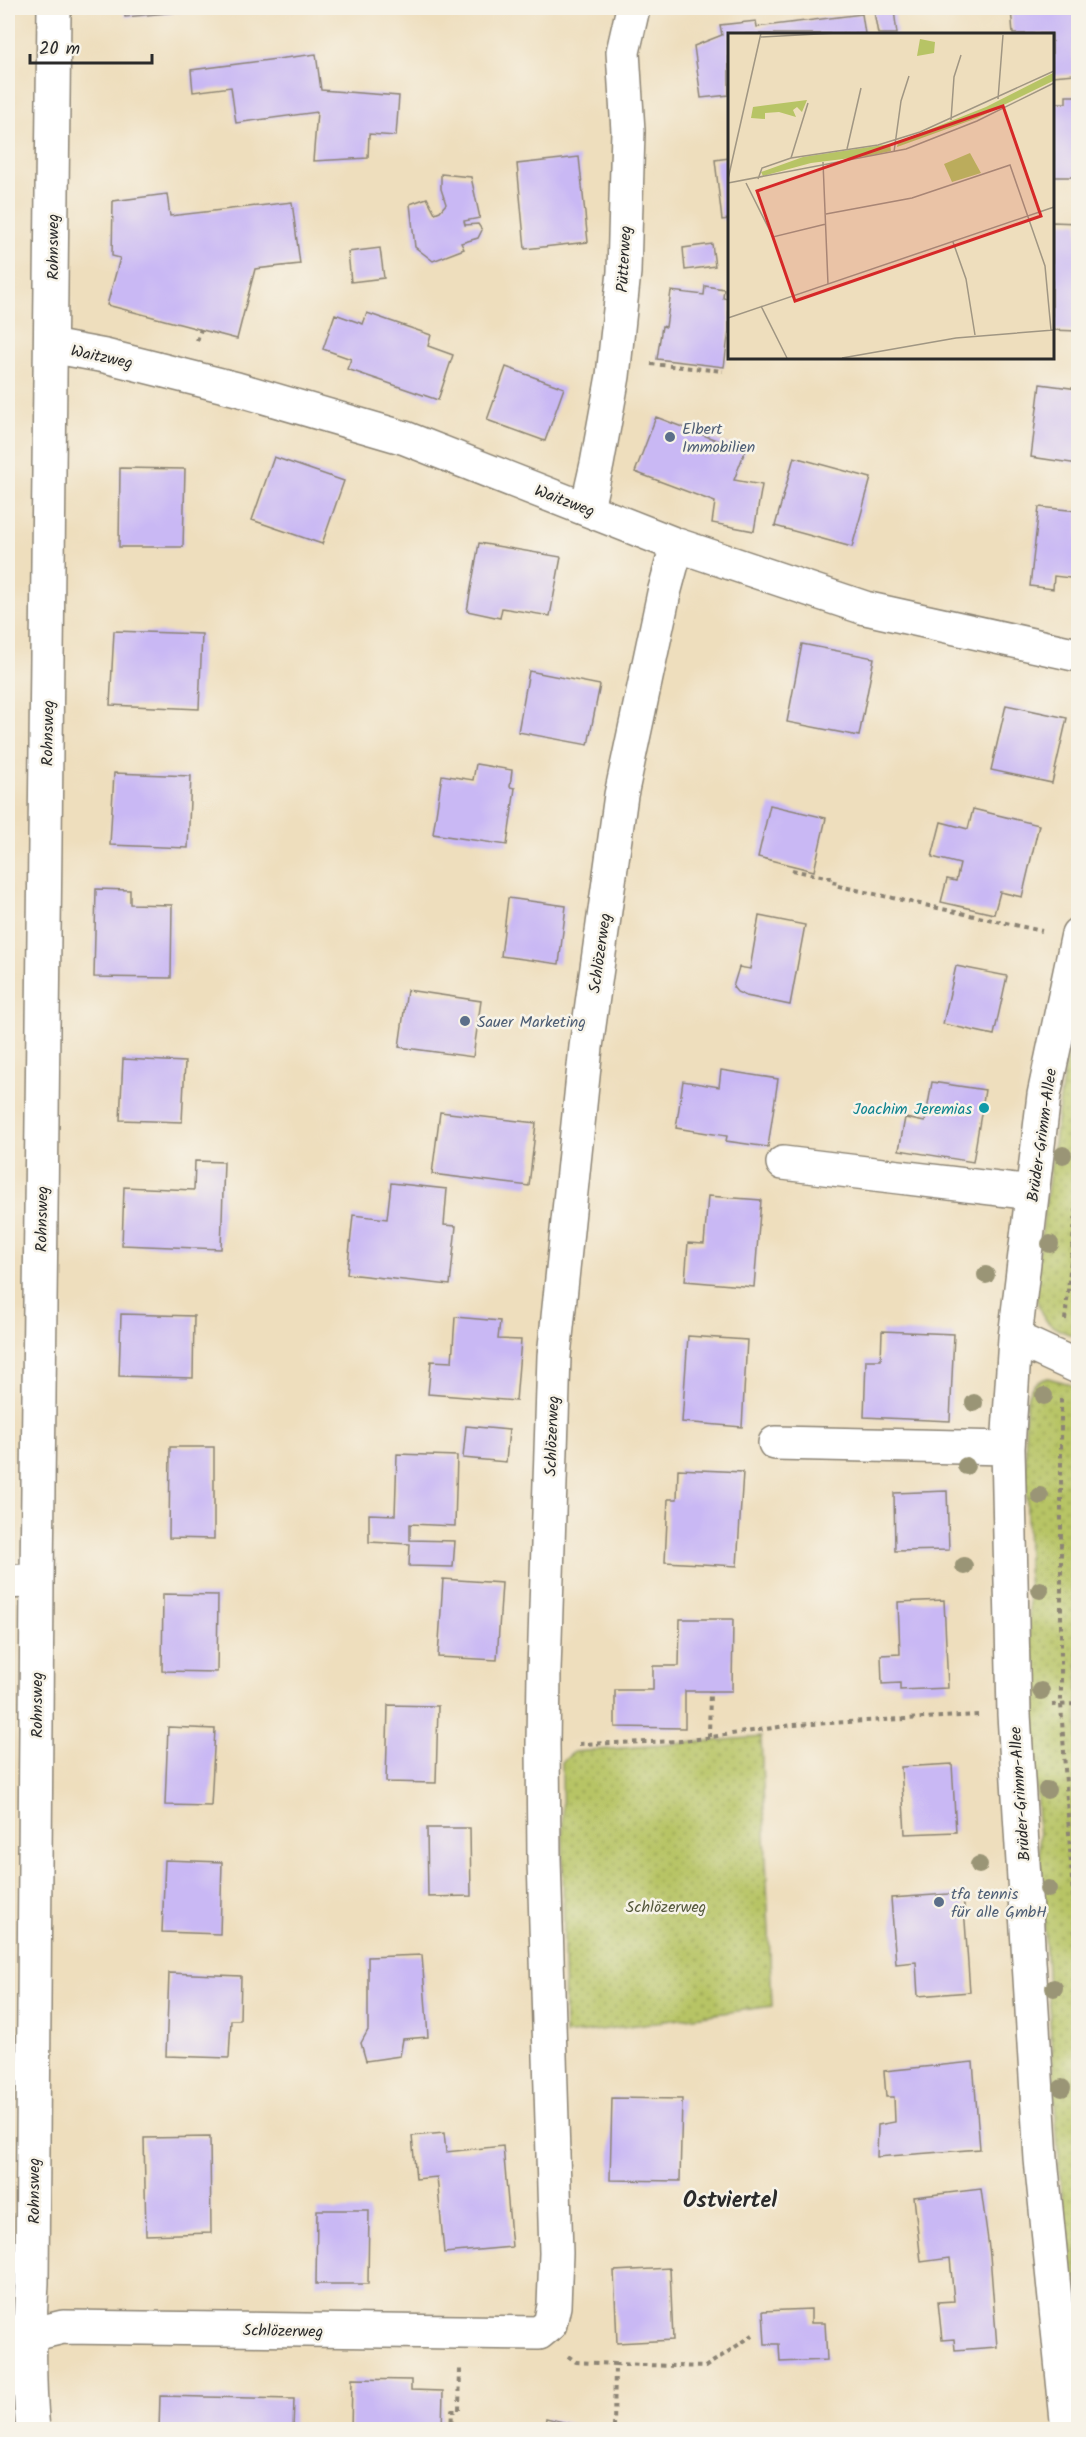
<svg xmlns="http://www.w3.org/2000/svg" width="1086" height="2437" font-family="Kalam,sans-serif">
  <defs>
    <pattern id="grass-dots" width="8" height="8" patternUnits="userSpaceOnUse" patternTransform="scale(1.5)"><rect width="8" height="8" fill="#b7c465"/><path d="M2 2h.1M6 6h.1" fill="none" stroke="#959f53" stroke-width="1.8" stroke-linecap="round"/></pattern>
  </defs>
  <rect width="100%" height="100%" fill="#f7f3e8"/>
  <filter id="ink" filterUnits="userSpaceOnUse"><feTurbulence type="fractalNoise" baseFrequency=".0167" numOctaves="2"/><feDisplacementMap in="SourceGraphic" scale="12" xChannelSelector="R" yChannelSelector="G"/><feConvolveMatrix kernelMatrix="1 2 1 2 8 2 1 2 1" color-interpolation-filters="sRGB"/></filter>
  <filter id="wash" filterUnits="userSpaceOnUse"><feTurbulence type="fractalNoise" baseFrequency=".008" numOctaves="4" result="noise"/><feDisplacementMap in="SourceGraphic" scale="24" xChannelSelector="R" yChannelSelector="G"/><feGaussianBlur stdDeviation="1.35" result="paint"/><feColorMatrix in="noise" values="0 0 0 0 0 0 0 0 0 0 0 0 0 0 0 0 0 1.4 0 .05"/><feComposite in="paint" operator="in"/></filter>
  <g filter="url(#wash)">
    <rect width="100%" height="100%" fill="#eedebd"/>
    <path fill="url(#grass-dots)" stroke="#717848" stroke-width="1.5" d="M1078,1006V1337C1047,1328 1039,1319 1034,1286L1063,1079Z
      M1048,1378L1070,1384L1078,1392V2332L1059,2169L1031,1706L1025,1420C1027,1400 1024,1383 1048,1378Z
      M761,1737L772,2006L565,2035L562,1762L574,1752Z"/>
    <g id="blocks">
      <path fill="#c9b8f4" d="M124,8H199V10L125,17Z
        M1024,8H1078V46L1072,47L1075,74L1052,76V34H1013L1011,9Z
        M894,10L897,34H878L874,12Z
        M862,14L865,34H729V95L701,98L694,46L722,35L720,25L756,21L757,27Z
        M316,54L321,90L399,96L396,136L369,134L368,158L313,161L317,112L236,123L231,87L193,92L191,70Z
        M1066,96H1078V177H1054L1052,103H1066Z
        M579,157L588,242L525,249L517,164Z
        M729,158V219L722,220L715,160Z
        M441,174L471,177L480,218L464,221L465,225L478,224L482,230L478,238L461,243L464,249L433,261L415,247L410,204L427,198L435,213L440,211L446,204L441,189Z
        M167,194L170,216L292,202L300,264L255,269L237,339L107,305L120,258L112,256L113,201Z
        M1052,222L1078,223V331L1052,330Z
        M712,244L715,266L685,270L683,248Z
        M380,248L384,278L351,282L348,252Z
        M705,286L724,289L723,298L729,299V330L724,367L657,359L662,326L666,327L671,291L704,295Z
        M367,313L431,335L428,346L453,355L438,400L347,369L351,359L323,349L335,314L363,324Z
        M506,367L564,388L545,441L487,420Z
        M1040,384L1078,389V464L1031,457Z
        M656,417L745,451L734,480L762,485L754,531L712,523L715,502L635,472Z
        M274,457L344,481L322,544L252,520Z
        M794,457L871,478L852,547L775,526Z
        M120,468L185,469L183,547H119Z
        M1039,507L1078,511V579L1054,576L1053,589L1030,586Z
        M479,543L561,557L550,616L502,608L500,618L467,611Z
        M114,631L202,634L199,709L110,705Z
        M802,644L874,658L859,736L787,722Z
        M529,671L600,685L588,745L518,732Z
        M1006,705L1067,718L1052,783L991,770Z
        M476,764L512,770L510,787L515,788L507,845L433,834L442,775L473,780Z
        M114,773L191,776L188,848L110,845Z
        M770,805L826,818L814,871L758,857Z
        M973,809L1039,825L1022,897L1000,892L994,914L941,902L947,879L956,881L960,864L932,857L941,822L968,829Z
        M96,889L130,890V904L172,905L171,978L94,977Z
        M508,898L566,906L559,964L501,956Z
        M759,916L805,925L790,1005L746,996L737,992L733,987L739,967L750,969Z
        M956,966L1007,976L994,1035L943,1024Z
        M407,990L481,1001L473,1057L399,1047Z
        M123,1059L185,1062L182,1122L120,1120Z
        M721,1070L778,1079L768,1147L726,1141L727,1136L676,1128L683,1081L719,1087Z
        M932,1082L985,1090L973,1162L899,1150L905,1118L925,1122Z
        M440,1112L536,1123L529,1186L432,1174Z
        M195,1161L224,1162L221,1249L122,1245L124,1187L194,1190Z
        M391,1183L447,1189L444,1225L456,1226L450,1285L347,1274L353,1215L387,1219Z
        M708,1196L761,1200L754,1287L685,1281L688,1243L704,1244Z
        M121,1314L194,1316L193,1378L119,1376Z
        M455,1317L500,1321L498,1339L521,1340L516,1401L428,1394L431,1361L452,1362Z
        M882,1331L954,1334L950,1421L864,1417L866,1360H881Z
        M688,1336L747,1340L742,1427L682,1422Z
        M466,1426L509,1430L506,1462L463,1458Z
        M170,1447H214V1539L169,1538Z
        M397,1454L457,1456L455,1526L410,1524V1540L455,1541L453,1567L409,1566L410,1544L369,1542V1514L395,1515Z
        M678,1469L743,1472L737,1566L665,1562L668,1499H677Z
        M947,1491L949,1550L895,1551L894,1493Z
        M443,1579L502,1583L497,1660L438,1657Z
        M163,1594L218,1595L217,1672L162,1671Z
        M944,1600L948,1688L900,1690V1683L882,1684L881,1655L900,1654L898,1602Z
        M680,1619H733L732,1691H685V1728L615,1727V1690H653V1666H679Z
        M388,1705L438,1706L436,1783L386,1782Z
        M168,1727L215,1729L211,1806L165,1805Z
        M952,1764L956,1832L905,1834L901,1767Z
        M427,1828H470L471,1896L428,1897Z
        M165,1860L222,1862L220,1934L162,1932Z
        M963,1893L970,1992L918,1996L916,1962L896,1964L891,1898Z
        M422,1955L428,2037L403,2039L400,2056L366,2061L361,2043L368,2030V1957Z
        M169,1973L241,1976L240,2020H231L229,2058L166,2056Z
        M973,2062L980,2149L877,2157L878,2125L895,2122L894,2097H886L884,2071Z
        M612,2098L682,2099L680,2181L610,2180Z
        M444,2133L446,2152L503,2146L512,2247L444,2253L437,2177L416,2179L412,2136Z
        M210,2137L211,2233L146,2235L144,2138Z
        M981,2189L990,2255L997,2347L955,2350L954,2339L942,2340L938,2302L954,2301L950,2258L921,2262L914,2197Z
        M317,2210H369L368,2284H316Z
        M670,2268L673,2340L617,2343L614,2271Z
        M811,2309V2323H825L827,2360L780,2362L779,2344H765L763,2311Z
        M352,2379L411,2380V2390L443,2391L442,2430H351Z
        M160,2396L294,2399L293,2430H159Z
        M546,2418L580,2426L579,2430H544Z"/>
    </g>
  </g>
  <g filter="url(#ink)">
    <use href="#blocks" fill-opacity="0" stroke="#8c8474" stroke-width="1.5"/>
    <g fill="none" stroke-linecap="round" stroke-linejoin="round">
      <g stroke="#8c8474" stroke-width="36">
        <path id="minor" d="M51,346L105,356L237,389L405,438L677,545L865,608L1078,655
          M587,508L597,464L613,376L624,272L628,131L623,52L633,8
          M783,1163L1032,1193
          M1015,1338L1078,1367
          M775,1443L1008,1448
          M8,1582L37,1580
          M9,2340L63,2327L539,2333L550,2324L554,2306L556,2253L544,1859L543,1745L544,1671L554,1356L586,1047L621,795L664,593L677,545
          M33,2430C28,2380 29,2333 32,2283L37,1580L54,8
          M1068,2430L1041,2159L1014,1714L1008,1448L1015,1338L1044,1095L1078,934"/>
      </g>
      <path stroke="#8c8474" stroke-width="4" stroke-dasharray="4.5 4.5" stroke-linecap="butt" d="M197,341L201,329
        M651,364L723,371
        M792,870L835,879L834,885L1042,931
        M1065,1320L1078,1192
        M1061,1399V1704L1078,1977
        M1052,1705L1078,1704
        M709,1737L710,1691
        M579,1744L684,1741L793,1725L978,1715
        M568,2356L576,2362L615,2364L614,2430
        M615,2364L705,2367L753,2335
        M451,2430L452,2411H459L460,2369"/>
      <use href="#minor" stroke="#fff" stroke-width="33"/>
    </g>
    <g fill="#9a9576">
      <circle cx="1063" cy="1155" r="9"/>
      <circle cx="1050" cy="1244" r="9"/>
      <circle cx="986" cy="1275" r="9"/>
      <circle cx="1044" cy="1396" r="9"/>
      <circle cx="974" cy="1403" r="9"/>
      <circle cx="966" cy="1466" r="9"/>
      <circle cx="1040" cy="1496" r="9"/>
      <circle cx="964" cy="1566" r="9"/>
      <circle cx="1040" cy="1590" r="9"/>
      <circle cx="1041" cy="1691" r="9"/>
      <circle cx="1047" cy="1790" r="9"/>
      <circle cx="979" cy="1865" r="9"/>
      <circle cx="1048" cy="1889" r="9"/>
      <circle cx="1054" cy="1988" r="9"/>
      <circle cx="1062" cy="2088" r="9"/>
    </g>
  </g>
  <g fill="#5c6f8a" stroke="#f7f3e8" stroke-width="2">
    <circle cx="670" cy="437" r="6"/>
    <circle cx="465" cy="1021" r="6"/>
    <circle cx="939" cy="1902" r="6"/>
  </g>
  <circle fill="#0f9aa8" stroke="#f7f3e8" stroke-width="2" cx="984" cy="1108" r="6"/>
  <g text-anchor="middle" stroke-width="5" stroke-linejoin="round" paint-order="stroke">
    <g font-size="16" fill="#2b2b2b" stroke="#f7f3e8">
      <text transform="translate(52 247) rotate(-90)" y="6">Rohnsweg</text>
      <text transform="translate(623 259) rotate(-87)" y="6">Pütterweg</text>
      <text transform="translate(102 356) rotate(12)" y="6">Waitzweg</text>
      <text transform="translate(565 500) rotate(21)" y="6">Waitzweg</text>
      <text transform="translate(47 733) rotate(-89)" y="6">Rohnsweg</text>
      <text transform="translate(599 953) rotate(-82)" y="6">Schlözerweg</text>
      <text transform="translate(1041 1135) rotate(-82)" y="6">Brüder-Grimm-Allee</text>
      <text transform="translate(41 1219) rotate(-89)" y="6">Rohnsweg</text>
      <text transform="translate(551 1436) rotate(-88)" y="6">Schlözerweg</text>
      <text transform="translate(36 1705) rotate(-90)" y="6">Rohnsweg</text>
      <text transform="translate(1019 1794) rotate(-94)" y="6">Brüder-Grimm-Allee</text>
      <text transform="translate(33 2191) rotate(-90)" y="6">Rohnsweg</text>
      <text transform="translate(283 2330) rotate(1)" y="6">Schlözerweg</text>
    </g>
    <g font-size="16" fill="#4e5e75" stroke="#f7f3e8" text-anchor="start">
      <text x="682" y="434">Elbert<tspan x="682" dy="18">Immobilien</tspan></text>
      <text x="477" y="1027">Sauer Marketing</text>
      <text x="951" y="1899">tfa tennis<tspan x="951" dy="18">für alle GmbH</tspan></text>
    </g>
    <g font-size="16" fill="#0d838f" stroke="#f7f3e8" text-anchor="end">
      <text x="972" y="1114">Joachim Jeremias</text>
    </g>
    <g font-size="16" fill="#55593c" stroke="#f7f3e8">
      <text x="666" y="1912">Schlözerweg</text>
    </g>
    <g font-size="22" font-weight="bold" fill="#2b2b2b" stroke="#f7f3e8">
      <text x="730" y="2207">Ostviertel</text>
    </g>
  </g>
  <g transform="translate(728 33)">
    <rect width="326" height="326" fill="#eedebd"/>
    <path d="M192,6L207,9L206,20L189,23ZM325,40V48L249,85L169,114L170,109L258,74ZM79,67L74,79L69,74L65,77L68,84L51,79L37,80V86L23,85L25,74ZM162,111L163,118L139,123L83,130L35,143L33,139L75,124ZM242,120L253,140L224,149L216,131Z" fill="#b7c465"/>
    <path fill="none" stroke="#a09683" stroke-width="1.5" d="M33,4L109,0M270,66L275,2M223,87L226,44L233,22M119,116L133,55M166,119L173,68L181,43M63,125L80,70M95,129L100,251M0,146L33,0M30,146L34,135L63,125L150,112L192,99L326,38M0,150L178,116L249,88L326,50M18,150L45,204L98,191M98,181L184,165L282,132L317,233L323,297M225,209L238,246L247,302M33,273L59,325M0,285L326,174M114,325L228,305L326,297"/>
    <path fill="#d62828" fill-opacity="0.15" stroke="#d62828" stroke-width="3" d="M275,73L313,183L67,268L29,158Z"/>
    <rect width="326" height="326" fill="none" stroke="#2b2b2b" stroke-width="3"/>
  </g>
  <rect width="1086" height="2437" fill="none" stroke="#f7f3e8" stroke-width="30"/>
  <path d="M30 54v9h122v-9" fill="none" stroke="#2b2b2b" stroke-width="3"/>
  <text x="39" y="54" font-size="18" fill="#2b2b2b" stroke="#f7f3e8" stroke-width="4.5" paint-order="stroke">20 m</text>
</svg>
